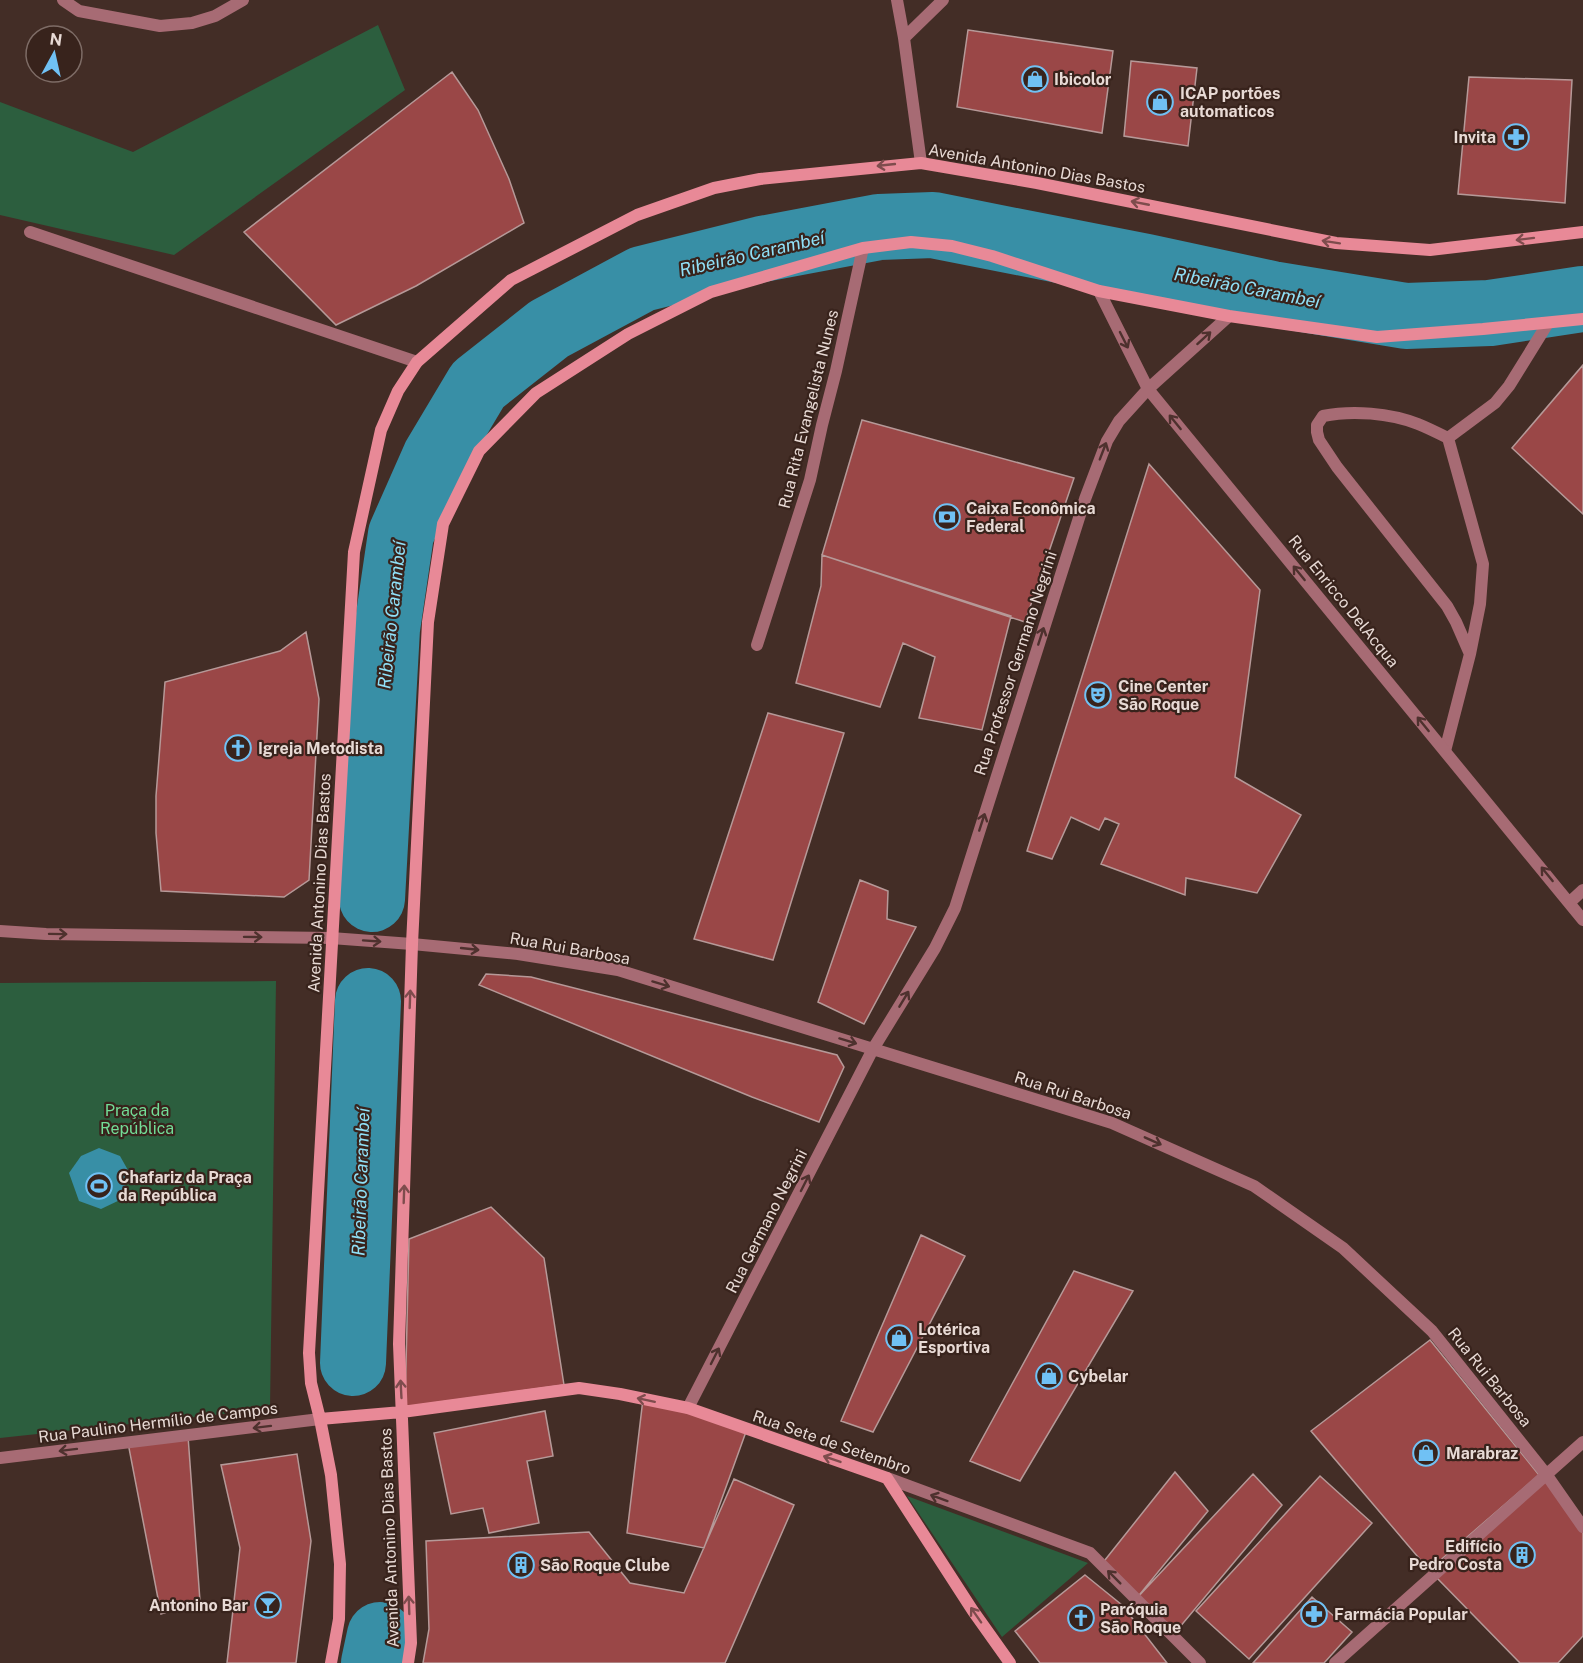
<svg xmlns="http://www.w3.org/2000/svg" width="1583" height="1663" font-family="'Public Sans',sans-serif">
  <rect width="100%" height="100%" fill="#432d26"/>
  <path fill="#2c5e3e" d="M378,25L405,90L174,255L0,215V102L133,152Z
    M276,981L270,1409L0,1438V983Z
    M907,1496L1088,1563L1002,1637Z"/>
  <path fill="#388fa6" d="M99,1148L120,1156L129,1172L122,1199L101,1209L79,1201L69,1173L81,1156Z"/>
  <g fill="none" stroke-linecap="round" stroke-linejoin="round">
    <path stroke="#388fa6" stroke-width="66" d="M372,899L387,629L401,534L435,457L478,385L549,329L642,279L762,249L879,227L933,225L1146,267L1272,294L1406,316L1490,313L1583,299
      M353,1363L368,1001
      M374,1663L380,1635"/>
  </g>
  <path fill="#9a4747" stroke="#b69998" stroke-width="1.5" d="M968,30L1113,51L1102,133L957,107Z
    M1131,61L1197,68L1188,146L1124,136Z
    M452,72L478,110L509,179L524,223L416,286L336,325L244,232Z
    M1469,77L1572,80L1565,203L1458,194Z
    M1583,365V514L1512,448Z
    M862,420L1074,478L1025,622L822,555Z
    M1149,464L1260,590L1235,777L1301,815L1257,893L1186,878L1185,895L1101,864L1119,824L1105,818L1099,830L1071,817L1052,859L1027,851Z
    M822,555L1011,616L982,730L919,718L935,657L903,643L880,707L796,683L821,586Z
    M306,632L319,699L309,880L284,897L161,891L156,833V796L165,682L280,651Z
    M768,713L844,733L773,960L694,939Z
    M860,880L888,891L887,919L916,927L864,1024L818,1002Z
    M486,974L531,977L837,1055L844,1067L819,1122L752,1097L479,985Z
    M491,1207L544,1258L564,1385L405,1407L409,1239Z
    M921,1235L965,1256L873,1432L841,1421Z
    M1074,1271L1133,1291L1020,1481L970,1461Z
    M1430,1340L1539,1475L1429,1570L1311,1431Z
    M643,1399L747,1429L704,1548L627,1533Z
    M545,1411L553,1456L527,1461L539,1523L489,1533L483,1508L451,1514L434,1433Z
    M188,1436L200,1601L161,1614L128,1443Z
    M297,1454L311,1541L296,1663H227L240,1548L221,1465Z
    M1175,1472L1208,1511L1136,1599L1101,1565Z
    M1253,1474L1282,1505L1174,1634L1136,1599Z
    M1320,1476L1372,1523L1249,1659L1196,1611Z
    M734,1479L794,1505L725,1663H423L429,1629L426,1541L589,1532L630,1583L684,1593Z
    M1546,1479L1583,1533V1636L1558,1663H1520L1437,1578Z
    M1085,1575L1122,1605L1167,1663H1040L1015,1631Z
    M1312,1597L1352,1632L1324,1663H1253Z"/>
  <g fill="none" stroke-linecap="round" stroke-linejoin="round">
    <path stroke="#a76b74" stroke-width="12" d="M63,0L79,11L160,26L192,23L215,16L243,0
      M897,0L904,38L921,163
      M904,38L943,0
      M30,232L417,362
      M1448,438L1483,564L1480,604L1470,654
      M1445,751L1470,654L1456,622L1447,606L1337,467L1319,440L1317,432V425L1323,416C1352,410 1390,413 1418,424C1428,428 1438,433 1448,438L1495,403L1509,386L1548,323"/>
    <path stroke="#a76b74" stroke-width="12" d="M1099,291L1148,389L1583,920
      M757,645L810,480L822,425L836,371L863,248
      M1570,902L1583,890
      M0,931L46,934L331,938L412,944L518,954L618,970L1112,1123L1254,1186L1343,1248L1432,1331L1546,1474L1583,1527
      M688,1408L873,1049L935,948L955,908L1085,499L1107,441L1119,421L1148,389L1229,316
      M0,1458L320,1419
      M887,1478L1090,1553L1200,1663
      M1335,1663L1583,1442"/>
    <path stroke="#e88997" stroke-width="12" d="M320,1419L402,1412L579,1388L620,1394L688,1408L887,1478L973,1611L1010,1663
      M331,1663L339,1619L340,1564L331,1475L320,1419L311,1383L309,1353L354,552L381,430L398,391L417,362L511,280L637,215L714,188L760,179L921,163L1037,183L1336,243L1430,250L1583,232
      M408,1663L411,1643L399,1344L412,944L428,622L443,524L479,451L536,393L628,334L711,292L863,248L911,242L952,246L992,256L1099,291L1229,316L1377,337L1483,329L1583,319"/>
  </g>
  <defs><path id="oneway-shaft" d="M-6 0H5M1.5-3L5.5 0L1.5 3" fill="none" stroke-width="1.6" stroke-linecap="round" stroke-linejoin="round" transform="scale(1.5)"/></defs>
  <g stroke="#7e4c4d">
    <use href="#oneway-shaft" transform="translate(886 165) rotate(174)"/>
    <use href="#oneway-shaft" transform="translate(1140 203) rotate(-169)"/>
    <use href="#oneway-shaft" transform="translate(1525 239) rotate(173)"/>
    <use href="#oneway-shaft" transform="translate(1331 242) rotate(-171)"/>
    <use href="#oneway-shaft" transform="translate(410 999) rotate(-88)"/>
    <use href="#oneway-shaft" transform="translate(404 1194) rotate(-88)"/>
    <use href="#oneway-shaft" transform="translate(401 1389) rotate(-93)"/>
    <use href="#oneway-shaft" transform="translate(646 1400) rotate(-168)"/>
    <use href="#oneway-shaft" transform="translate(832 1459) rotate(-161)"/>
    <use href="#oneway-shaft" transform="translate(409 1605) rotate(-92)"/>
    <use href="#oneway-shaft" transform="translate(976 1615) rotate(-125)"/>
  </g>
  <g stroke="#4e312e">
    <use href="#oneway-shaft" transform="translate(1204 338) rotate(-42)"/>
    <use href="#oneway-shaft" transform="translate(1124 340) rotate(63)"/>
    <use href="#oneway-shaft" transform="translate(1175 422) rotate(-129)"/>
    <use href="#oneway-shaft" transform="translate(1103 451) rotate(-69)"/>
    <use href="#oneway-shaft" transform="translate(1299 573) rotate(-129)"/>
    <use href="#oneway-shaft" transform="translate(1041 636) rotate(-72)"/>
    <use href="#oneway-shaft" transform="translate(1423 724) rotate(-129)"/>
    <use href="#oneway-shaft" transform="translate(982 822) rotate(-72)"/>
    <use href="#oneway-shaft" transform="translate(1547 874) rotate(-129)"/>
    <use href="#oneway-shaft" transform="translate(58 934) rotate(1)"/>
    <use href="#oneway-shaft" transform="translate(253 937) rotate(1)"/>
    <use href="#oneway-shaft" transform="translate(372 941) rotate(4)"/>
    <use href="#oneway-shaft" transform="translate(470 949) rotate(6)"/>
    <use href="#oneway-shaft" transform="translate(661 984) rotate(17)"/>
    <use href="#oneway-shaft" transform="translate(904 999) rotate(-59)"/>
    <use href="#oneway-shaft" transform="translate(848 1041) rotate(17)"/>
    <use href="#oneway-shaft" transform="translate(1153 1141) rotate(24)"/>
    <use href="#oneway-shaft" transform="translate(805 1183) rotate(-63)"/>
    <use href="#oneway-shaft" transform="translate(715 1356) rotate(-63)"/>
    <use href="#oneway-shaft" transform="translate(262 1427) rotate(173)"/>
    <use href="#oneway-shaft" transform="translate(68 1450) rotate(173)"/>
    <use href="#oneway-shaft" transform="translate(939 1498) rotate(-160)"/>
    <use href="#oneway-shaft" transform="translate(1114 1577) rotate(-135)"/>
  </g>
  <defs>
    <g id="shop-ring" transform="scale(1.35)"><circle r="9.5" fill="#38231c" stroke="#70c1f4" stroke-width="1.5"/><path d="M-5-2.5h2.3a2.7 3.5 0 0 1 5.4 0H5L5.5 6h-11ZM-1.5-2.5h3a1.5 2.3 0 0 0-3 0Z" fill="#70c1f4"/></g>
    <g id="pharmacy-ring" transform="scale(1.35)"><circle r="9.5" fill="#38231c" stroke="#70c1f4" stroke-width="1.5"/><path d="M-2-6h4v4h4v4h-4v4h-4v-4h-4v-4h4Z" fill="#70c1f4"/></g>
    <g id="bank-ring" transform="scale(1.35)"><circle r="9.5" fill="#38231c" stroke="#70c1f4" stroke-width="1.5"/><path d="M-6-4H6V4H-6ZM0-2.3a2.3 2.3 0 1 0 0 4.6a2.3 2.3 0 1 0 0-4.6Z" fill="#70c1f4"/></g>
    <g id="theatre-ring" transform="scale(1.35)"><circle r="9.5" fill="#38231c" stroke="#70c1f4" stroke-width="1.5"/><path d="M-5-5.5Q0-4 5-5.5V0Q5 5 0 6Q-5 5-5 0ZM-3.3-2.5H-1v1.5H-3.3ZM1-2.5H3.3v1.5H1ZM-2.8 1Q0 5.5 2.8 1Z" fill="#70c1f4"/></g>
    <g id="church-ring" transform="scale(1.35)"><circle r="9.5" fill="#38231c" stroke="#70c1f4" stroke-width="1.5"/><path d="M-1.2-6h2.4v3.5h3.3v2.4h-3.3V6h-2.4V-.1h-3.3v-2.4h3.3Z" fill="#70c1f4"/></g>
    <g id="stadium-ring" transform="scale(1.35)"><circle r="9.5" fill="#38231c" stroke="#70c1f4" stroke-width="1.5"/><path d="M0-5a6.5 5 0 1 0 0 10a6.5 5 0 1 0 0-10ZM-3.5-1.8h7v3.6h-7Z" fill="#70c1f4"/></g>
    <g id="building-ring" transform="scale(1.35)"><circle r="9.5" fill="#38231c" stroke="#70c1f4" stroke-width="1.5"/><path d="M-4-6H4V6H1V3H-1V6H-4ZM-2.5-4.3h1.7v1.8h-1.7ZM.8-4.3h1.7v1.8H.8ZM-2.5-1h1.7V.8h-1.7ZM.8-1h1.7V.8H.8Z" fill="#70c1f4"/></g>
    <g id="bar-ring" transform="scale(1.35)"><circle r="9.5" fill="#38231c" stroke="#70c1f4" stroke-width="1.5"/><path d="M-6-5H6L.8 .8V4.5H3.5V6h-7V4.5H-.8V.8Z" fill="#70c1f4"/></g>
  </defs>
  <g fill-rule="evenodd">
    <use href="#shop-ring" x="1035" y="79"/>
    <use href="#shop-ring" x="1160" y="102"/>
    <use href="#pharmacy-ring" x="1516" y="137"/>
    <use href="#bank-ring" x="947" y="517"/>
    <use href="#theatre-ring" x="1098" y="695"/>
    <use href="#church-ring" x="238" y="748"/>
    <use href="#stadium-ring" x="99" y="1186"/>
    <use href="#shop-ring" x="899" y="1338"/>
    <use href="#shop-ring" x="1049" y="1376"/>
    <use href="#shop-ring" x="1426" y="1453"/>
    <use href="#building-ring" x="1522" y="1555"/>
    <use href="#building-ring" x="521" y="1565"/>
    <use href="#bar-ring" x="268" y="1605"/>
    <use href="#pharmacy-ring" x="1314" y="1614"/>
    <use href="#church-ring" x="1081" y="1618"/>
  </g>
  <g text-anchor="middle" stroke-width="4.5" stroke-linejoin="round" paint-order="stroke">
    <g font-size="16" font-weight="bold" fill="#e8dad5" stroke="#38231c" text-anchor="start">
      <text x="1054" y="85">Ibicolor</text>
      <text x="1180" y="99">ICAP portões<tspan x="1180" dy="18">automaticos</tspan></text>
      <text x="1496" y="143" text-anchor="end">Invita</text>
      <text x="966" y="514">Caixa Econômica<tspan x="966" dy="18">Federal</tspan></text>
      <text x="1118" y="692">Cine Center<tspan x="1118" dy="18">São Roque</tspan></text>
      <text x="258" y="754">Igreja Metodista</text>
      <text x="118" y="1183">Chafariz da Praça<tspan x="118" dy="18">da República</tspan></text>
      <text x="918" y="1335">Lotérica<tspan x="918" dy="18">Esportiva</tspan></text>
      <text x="1068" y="1382">Cybelar</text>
      <text x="1446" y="1459">Marabraz</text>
      <text x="1502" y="1552" text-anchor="end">Edifício<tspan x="1502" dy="18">Pedro Costa</tspan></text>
      <text x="540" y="1571">São Roque Clube</text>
      <text x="248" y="1611" text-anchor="end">Antonino Bar</text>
      <text x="1100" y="1615">Paróquia<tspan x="1100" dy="18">São Roque</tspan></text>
      <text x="1334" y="1620">Farmácia Popular</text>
    </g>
    <g font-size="16" fill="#e8dad5" stroke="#38231c">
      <text transform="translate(1037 168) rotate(10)" y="6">Avenida Antonino Dias Bastos</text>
      <text transform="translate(808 409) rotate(-76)" y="6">Rua Rita Evangelista Nunes</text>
      <text transform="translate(1344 601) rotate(51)" y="6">Rua Enricco DelAcqua</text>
      <text transform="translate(1015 663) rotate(-72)" y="6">Rua Professor Germano Negrini</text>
      <text transform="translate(319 883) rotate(-87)" y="6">Avenida Antonino Dias Bastos</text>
      <text transform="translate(570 948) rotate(10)" y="6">Rua Rui Barbosa</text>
      <text transform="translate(1073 1095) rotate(18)" y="6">Rua Rui Barbosa</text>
      <text transform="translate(766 1221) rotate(-63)" y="6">Rua Germano Negrini</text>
      <text transform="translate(1490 1377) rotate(51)" y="6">Rua Rui Barbosa</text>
      <text transform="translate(158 1422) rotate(-7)" y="6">Rua Paulino Hermílio de Campos</text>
      <text transform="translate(832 1442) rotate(19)" y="6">Rua Sete de Setembro</text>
      <text transform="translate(389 1538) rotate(-92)" y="6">Avenida Antonino Dias Bastos</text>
    </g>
    <g font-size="16" fill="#73dd97" stroke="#38231c">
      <text x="137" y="1116">Praça da<tspan x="137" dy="18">República</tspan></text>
    </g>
    <g font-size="18" font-style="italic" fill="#90e0f7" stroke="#38231c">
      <text transform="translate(752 254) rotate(-13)" y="6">Ribeirão Carambeí</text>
      <text transform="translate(1247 288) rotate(11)" y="6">Ribeirão Carambeí</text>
      <text transform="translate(392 615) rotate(-84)" y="6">Ribeirão Carambeí</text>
      <text transform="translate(361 1182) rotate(-88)" y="6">Ribeirão Carambeí</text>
    </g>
  </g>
  <g transform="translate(54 54) rotate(8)"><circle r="28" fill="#38231c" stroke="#7e6c66" stroke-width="1.5"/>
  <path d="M0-4.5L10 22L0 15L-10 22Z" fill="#70c1f4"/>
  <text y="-9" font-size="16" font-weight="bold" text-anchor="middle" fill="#e8dad5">N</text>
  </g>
</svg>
